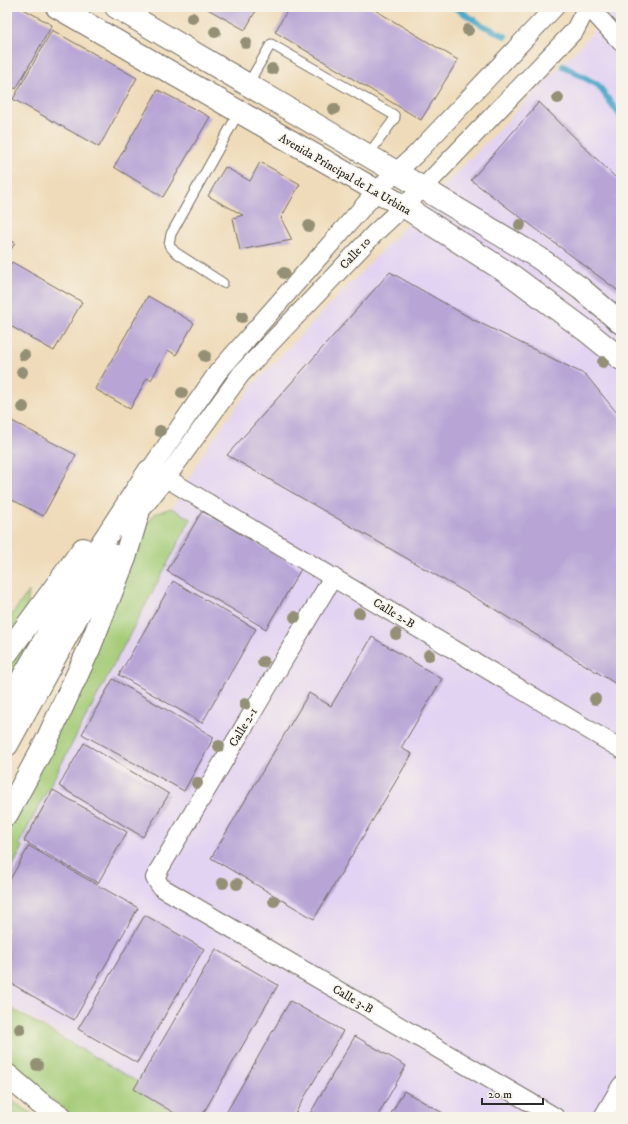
<svg xmlns="http://www.w3.org/2000/svg" width="628" height="1124" font-family="'IM FELL DW Pica',serif">
  <rect width="100%" height="100%" fill="#f7f3e8"/>
  <filter id="ink" filterUnits="userSpaceOnUse"><feTurbulence type="fractalNoise" baseFrequency=".025" numOctaves="2"/><feDisplacementMap in="SourceGraphic" scale="8" xChannelSelector="R" yChannelSelector="G"/><feConvolveMatrix kernelMatrix="1 2 1 2 8 2 1 2 1" color-interpolation-filters="sRGB"/></filter>
  <filter id="wash" filterUnits="userSpaceOnUse"><feTurbulence type="fractalNoise" baseFrequency=".012" numOctaves="4" result="noise"/><feDisplacementMap in="SourceGraphic" scale="16" xChannelSelector="R" yChannelSelector="G"/><feGaussianBlur stdDeviation="0.9" result="paint"/><feColorMatrix in="noise" values="0 0 0 0 0 0 0 0 0 0 0 0 0 0 0 0 0 1.4 0 .05"/><feComposite in="paint" operator="in"/></filter>
  <g filter="url(#wash)">
    <rect width="100%" height="100%" fill="#efdbb9"/>
    <path fill="#e3d3f2" d="M612,7H621V1117H196L7,1004V850L163,525L207,447L252,386L467,162L588,38Z"/>
    <path fill="#a5cc78" stroke="#687c52" d="M171,508L191,519L19,844L23,847L7,877V835L44,757L144,530L154,514Z
      M65,585L7,689V667Z
      M29,591C29,610 18,626 7,642V621Z
      M7,1006L198,1117H76L35,1087L7,1062Z
      M7,1097L36,1117H7Z"/>
    <g fill="none" stroke-linecap="round" stroke-linejoin="round">
      <path stroke="#49a8c8" stroke-width="6" d="M454,7L482,25L505,36
        M563,66L598,85L621,117"/>
    </g>
    <g id="blocks">
      <path fill="#b8a5d6" d="M7,7H20L52,25L16,89L7,84Z
        M204,7H258L245,30Z
        M289,7H370L458,60L421,120L275,32Z
        M52,30L137,78L99,147L13,99Z
        M158,90L210,117L163,197L114,167Z
        M539,102L621,183V293L471,180Z
        M260,162L300,184L281,218L292,240L240,250L233,218L243,215L208,196L225,167L250,181Z
        M7,238L15,243L7,256Z
        M12,262L82,302L54,351L7,324V270Z
        M390,272L474,320L586,375L621,418V687L486,604L227,455Z
        M148,296L194,323L176,355L168,350L151,380L147,378L130,409L95,389Z
        M12,421L76,455L43,516L7,497V430Z
        M202,511L301,569L266,629L167,571Z
        M173,581L256,629L202,723L119,675Z
        M372,637L442,679L401,748L412,754L314,919L211,858L309,693L331,706Z
        M113,679L214,737L184,791L82,734Z
        M84,743L169,794L143,837L59,786Z
        M53,790L127,832L98,883L24,841Z
        M29,846L138,908L74,1020L7,981V885Z
        M145,915L204,949L137,1063L78,1029Z
        M216,949L278,985L201,1117H181L134,1089Z
        M290,1001L343,1031L293,1117H233L226,1113Z
        M355,1036L406,1066L377,1117H308Z
        M404,1091L450,1117H389Z"/>
    </g>
  </g>
  <g filter="url(#ink)">
    <use href="#blocks" fill-opacity="0" stroke="#70695d" stroke-width="1"/>
    <g fill="none" stroke-linecap="round" stroke-linejoin="round">
      <g stroke="#70695d" stroke-width="11">
        <path id="service" d="M248,84L271,44L394,115L395,118L368,155
          M223,283L175,252L169,245L171,234L239,112"/>
      </g>
      <g stroke="#70695d" stroke-width="20">
        <path id="minor" d="M589,7L621,42
          M149,471L218,372L377,191L396,172L415,155L555,7
          M166,478L621,749
          M138,514L166,478L241,374L376,232L423,188L575,30L587,7
          M333,577L160,868L155,878L161,887L555,1117
          M603,1117L621,1086"/>
      </g>
      <g stroke="#70695d" stroke-width="24">
        <path id="secondary" d="M57,7L403,206L514,277L589,333L621,359
          M116,7L396,172L539,258L580,288L621,323"/>
      </g>
      <g stroke="#70695d" stroke-width="24">
        <path id="motorway" d="M7,653L83,549
          M7,705L89,563L149,471
          M7,745L101,573L112,555
          M7,814L46,742L89,649L125,558L138,514
          M7,1075L40,1103L61,1117"/>
      </g>
      <use href="#service" stroke="#fff" stroke-width="9"/>
      <use href="#minor" stroke="#fff" stroke-width="18"/>
      <use href="#secondary" stroke="#fff" stroke-width="22"/>
      <use href="#motorway" stroke="#fff" stroke-width="22"/>
    </g>
    <g fill="#949075">
      <circle cx="192" cy="18" r="6"/>
      <circle cx="468" cy="30" r="6"/>
      <circle cx="215" cy="32" r="6"/>
      <circle cx="246" cy="43" r="6"/>
      <circle cx="272" cy="69" r="6"/>
      <circle cx="558" cy="98" r="6"/>
      <circle cx="334" cy="109" r="6"/>
      <circle cx="520" cy="225" r="6"/>
      <circle cx="309" cy="226" r="6"/>
      <circle cx="284" cy="273" r="6"/>
      <circle cx="242" cy="317" r="6"/>
      <circle cx="24" cy="355" r="6"/>
      <circle cx="205" cy="356" r="6"/>
      <circle cx="603" cy="362" r="6"/>
      <circle cx="22" cy="372" r="6"/>
      <circle cx="182" cy="393" r="6"/>
      <circle cx="23" cy="407" r="6"/>
      <circle cx="160" cy="431" r="6"/>
      <circle cx="359" cy="613" r="6"/>
      <circle cx="295" cy="617" r="6"/>
      <circle cx="396" cy="634" r="6"/>
      <circle cx="429" cy="655" r="6"/>
      <circle cx="263" cy="662" r="6"/>
      <circle cx="595" cy="699" r="6"/>
      <circle cx="245" cy="704" r="6"/>
      <circle cx="219" cy="746" r="6"/>
      <circle cx="197" cy="783" r="6"/>
      <circle cx="223" cy="883" r="6"/>
      <circle cx="237" cy="884" r="6"/>
      <circle cx="274" cy="901" r="6"/>
      <circle cx="20" cy="1029" r="6"/>
      <circle cx="37" cy="1065" r="6"/>
    </g>
  </g>
  <g text-anchor="middle" stroke-width="3" stroke-linejoin="round" paint-order="stroke">
    <g font-size="12" fill="#2b2b2b" stroke="#f7f3e8">
      <text transform="translate(345 174) rotate(30)" y="4">Avenida Principal de La Urbina</text>
      <text transform="translate(355 253) rotate(-47)" y="4">Calle 10</text>
      <text transform="translate(394 613) rotate(31)" y="4">Calle 2-B</text>
      <text transform="translate(243 727) rotate(-59)" y="4">Calle 2-1</text>
      <text transform="translate(353 999) rotate(30)" y="4">Calle 3-B</text>
    </g>
  </g>
  <rect width="628" height="1124" fill="none" stroke="#f7f3e8" stroke-width="24"/>
  <path d="M482 1098v6h61v-6" fill="none" stroke="#2b2b2b" stroke-width="2"/>
  <text x="488" y="1098" font-size="12" fill="#2b2b2b" stroke="#f7f3e8" stroke-width="3" paint-order="stroke">20 m</text>
</svg>
